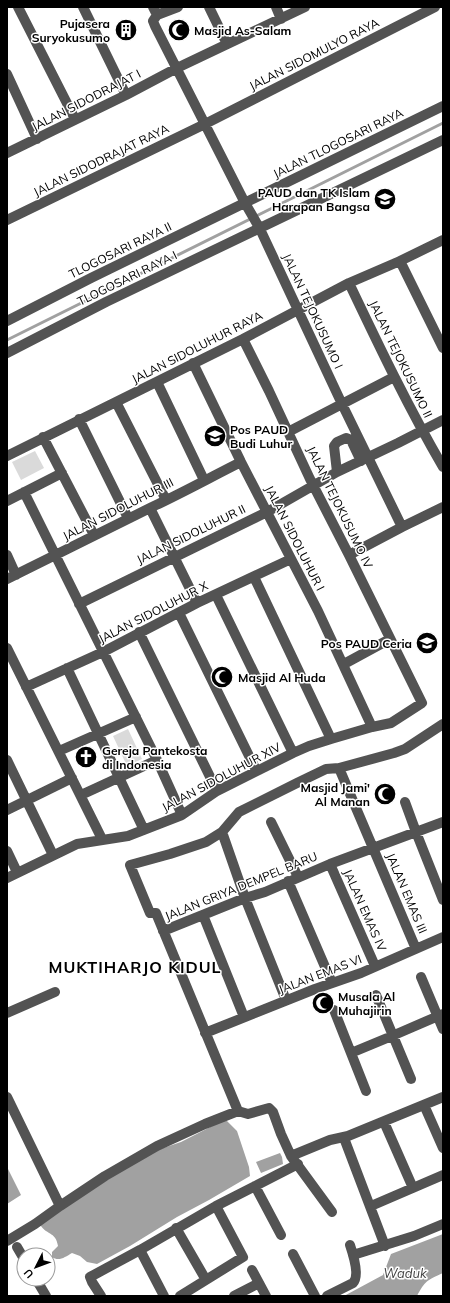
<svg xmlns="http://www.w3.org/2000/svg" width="450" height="1303" font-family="Mulish,sans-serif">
  <rect width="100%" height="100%" fill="#fff"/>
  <path fill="#dadada" d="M35 451 44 468 21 480 12 462Z
    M128 729 142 759 127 766 113 736Z"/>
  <path fill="#a1a1a1" d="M222 1121H227L237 1131 249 1167 250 1176 209 1200 177 1217 130 1246 97 1264 87 1262 80 1256 72 1253C65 1257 59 1262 52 1257V1252L58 1246C56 1231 45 1235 40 1224L148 1153 181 1142Z
    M280 1153 282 1157 283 1164 261 1173 256 1162Z
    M7 1167 21 1195 7 1204Z
    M443 1234V1273C427 1280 425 1281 417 1296H344L383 1275 391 1254Z"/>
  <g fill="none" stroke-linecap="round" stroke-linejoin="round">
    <path stroke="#a1a1a1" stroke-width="3" d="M7 340 443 123"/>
    <path stroke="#535353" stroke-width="10" d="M18 7 75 119
      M83 7 126 95
      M153 7 157 15 178 7
      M209 7 227 44
      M276 7 281 19
      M157 15 153 21 155 26 245 203 260 229 342 404 402 527
      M7 74 37 139
      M7 153 126 95 177 68 305 7
      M7 220 205 124 435 7
      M400 261 443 348
      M349 283C379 346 408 407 443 467
      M7 321 91 278 443 106
      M7 353 106 302 443 140
      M193 363 241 462 318 611 372 727
      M157 382 204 480
      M116 402 166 500
      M79 419 128 518
      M288 432 394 377
      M43 437 94 535
      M7 456 243 339 349 283 400 261 443 240
      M337 472 334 446 337 442 346 438 351 440 361 461
      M24 492 157 760 182 815
      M7 501 62 473
      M150 508 197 603
      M7 555 16 575
      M349 555 402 527 443 507
      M254 577 331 739
      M7 579C55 555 103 531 152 507 182 493 211 477 241 462
      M216 595 293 753
      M79 604 267 512 337 472 398 443 443 420
      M179 613 256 770
      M139 632 217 791
      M7 648 102 839
      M344 664 390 639
      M67 668 144 830
      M26 687 103 652 197 603 291 559
      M59 751 136 717
      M7 760 53 855
      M339 768 416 949
      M81 795 157 760
      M405 802 416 832 443 900
      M7 810 72 778
      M271 822 298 877
      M222 832 245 898 286 1000
      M7 851 17 872
      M330 864 375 966
      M7 878 77 844 128 836 182 815 217 791 293 753 309 746 331 739 372 727 391 723 422 703 349 555 310 479 269 391 243 339
      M288 881 332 983
      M203 915 244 1017
      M163 931 245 898 265 892 330 864 443 822
      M421 977 443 1029
      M376 995 411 1079
      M334 1010 366 1091
      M7 1013 55 992
      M205 1033 315 989 361 973 443 937
      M351 1053 392 1036 443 1014
      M7 1097 60 1206
      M424 1105 443 1148
      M238 1111 156 913H150L130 865 170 854 206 842 222 832 239 812 297 783 326 769 339 768 394 753 405 749 443 724
      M384 1122 413 1188
      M344 1138 385 1246
      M291 1156 330 1140 348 1136 443 1097
      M255 1186 281 1235
      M371 1206 443 1175
      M176 1228 206 1280
      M7 1241 35 1224 60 1206 105 1176 157 1146 205 1124 238 1111 248 1114 269 1108 273 1112 281 1134 291 1156 332 1212
      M17 1247 24 1259
      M140 1250 164 1296
      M293 1254 315 1296
      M353 1255 414 1236 443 1224
      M252 1270 266 1296
      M36 1279 46 1296
      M101 1296 92 1282 90 1277 140 1250 216 1206 298 1164
      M180 1296 243 1257 216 1206
      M234 1296 259 1283
      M327 1296 353 1283C360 1276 353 1254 350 1245"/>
  </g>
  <defs>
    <g id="building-disc" transform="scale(1.15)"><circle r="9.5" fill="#000" stroke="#fff"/><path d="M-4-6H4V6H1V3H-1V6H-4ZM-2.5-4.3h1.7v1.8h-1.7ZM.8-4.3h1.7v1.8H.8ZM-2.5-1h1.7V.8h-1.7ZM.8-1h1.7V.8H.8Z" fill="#fff"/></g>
    <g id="mosque-disc" transform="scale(1.15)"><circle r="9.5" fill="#000" stroke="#fff"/><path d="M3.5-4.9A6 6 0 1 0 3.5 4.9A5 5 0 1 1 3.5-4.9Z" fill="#fff"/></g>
    <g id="school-disc" transform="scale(1.15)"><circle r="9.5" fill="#000" stroke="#fff"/><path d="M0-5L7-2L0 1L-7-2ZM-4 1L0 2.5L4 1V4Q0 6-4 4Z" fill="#fff"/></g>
    <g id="church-disc" transform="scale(1.15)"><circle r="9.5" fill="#000" stroke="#fff"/><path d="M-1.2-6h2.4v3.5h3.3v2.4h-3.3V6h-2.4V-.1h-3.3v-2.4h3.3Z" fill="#fff"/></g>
  </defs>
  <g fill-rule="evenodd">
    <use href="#building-disc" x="126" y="30"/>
    <use href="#mosque-disc" x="179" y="30"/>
    <use href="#school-disc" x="385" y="199"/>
    <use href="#school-disc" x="215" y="436"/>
    <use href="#school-disc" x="427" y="643"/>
    <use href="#mosque-disc" x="222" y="677"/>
    <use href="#church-disc" x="86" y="757"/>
    <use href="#mosque-disc" x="385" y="794"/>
    <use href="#mosque-disc" x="323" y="1003"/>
  </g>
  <g text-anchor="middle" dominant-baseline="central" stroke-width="3" stroke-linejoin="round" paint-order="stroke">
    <g font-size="12" font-weight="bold" fill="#000" stroke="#fff" text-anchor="start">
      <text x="110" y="23" text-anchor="end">Pujasera<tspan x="110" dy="14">Suryokusumo</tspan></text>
      <text x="194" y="30">Masjid As-Salam</text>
      <text x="370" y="192" text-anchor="end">PAUD dan TK Islam<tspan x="370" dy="14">Harapan Bangsa</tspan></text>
      <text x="230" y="429">Pos PAUD<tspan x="230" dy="14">Budi Luhur</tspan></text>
      <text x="412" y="643" text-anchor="end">Pos PAUD Ceria</text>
      <text x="238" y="677">Masjid Al Huda</text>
      <text x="102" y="750">Gereja Pantekosta<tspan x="102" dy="14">di Indonesia</tspan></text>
      <text x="370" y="787" text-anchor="end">Masjid Jami'<tspan x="370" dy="14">Al Manan</tspan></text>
      <text x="338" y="996">Musala Al<tspan x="338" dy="14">Muhajirin</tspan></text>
    </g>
    <g font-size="12" fill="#000" stroke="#fff">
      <text transform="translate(314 54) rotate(-27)">JALAN SIDOMULYO RAYA</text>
      <text transform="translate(86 100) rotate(-27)">JALAN SIDODRAJAT I</text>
      <text transform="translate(338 143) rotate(-26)">JALAN TLOGOSARI RAYA</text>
      <text transform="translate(101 160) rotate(-26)">JALAN SIDODRAJAT RAYA</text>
      <text transform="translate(120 250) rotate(-26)">TLOGOSARI RAYA II</text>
      <text transform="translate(127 278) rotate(-26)">TLOGOSARI RAYA I</text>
      <text transform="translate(313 311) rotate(65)">JALAN TEJOKUSUMO I</text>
      <text transform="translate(197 347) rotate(-27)">JALAN SIDOLUHUR RAYA</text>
      <text transform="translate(401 359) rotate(64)">JALAN TEJOKUSUMO II</text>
      <text transform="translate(340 507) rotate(64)">JALAN TEJOKUSUMO IV</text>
      <text transform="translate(118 509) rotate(-27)">JALAN SIDOLUHUR III</text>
      <text transform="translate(191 534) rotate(-26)">JALAN SIDOLUHUR II</text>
      <text transform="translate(295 538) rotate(63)">JALAN SIDOLUHUR I</text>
      <text transform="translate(153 612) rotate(-27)">JALAN SIDOLUHUR X</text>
      <text transform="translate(221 777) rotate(-28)">JALAN SIDOLUHUR XIV</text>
      <text transform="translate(241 886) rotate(-22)">JALAN GRIYA DEMPEL BARU</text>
      <text transform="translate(407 893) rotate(67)">JALAN EMAS III</text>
      <text transform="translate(365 910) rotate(66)">JALAN EMAS IV</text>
      <text transform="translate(320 974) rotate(-21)">JALAN EMAS VI</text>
    </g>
    <g font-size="13" font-style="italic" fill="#424242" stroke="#fff">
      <text x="405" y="1273">Waduk</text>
    </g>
    <g font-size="16" font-weight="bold" letter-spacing="1" fill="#000" stroke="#fff">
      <text x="135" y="967">MUKTIHARJO KIDUL</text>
    </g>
  </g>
  <rect width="450" height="1303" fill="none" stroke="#000000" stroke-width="16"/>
  <g transform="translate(36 1267) rotate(228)"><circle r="19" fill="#ffffff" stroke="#999999"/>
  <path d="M0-3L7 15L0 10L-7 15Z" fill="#000000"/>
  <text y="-6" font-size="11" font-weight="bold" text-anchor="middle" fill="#000000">U</text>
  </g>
</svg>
